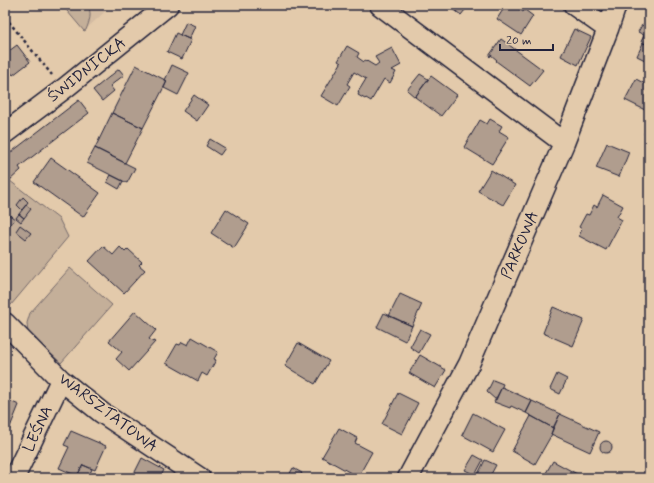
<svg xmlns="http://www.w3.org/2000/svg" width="654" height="483" font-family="Mynerve,sans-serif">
  <rect width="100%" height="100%" fill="#e3caab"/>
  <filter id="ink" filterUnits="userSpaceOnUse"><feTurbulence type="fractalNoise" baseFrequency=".025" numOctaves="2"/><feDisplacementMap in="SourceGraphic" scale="8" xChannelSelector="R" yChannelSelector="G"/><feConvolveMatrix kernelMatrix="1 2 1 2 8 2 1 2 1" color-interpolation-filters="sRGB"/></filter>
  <g filter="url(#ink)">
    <path fill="#d4bca2" d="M62 5H112L84 31Z"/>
    <path fill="#c4af99" stroke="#73686a" d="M62 5H87C93 13 89 22 86 30L84 31Z
      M5 177 59 219 68 237 11 305 5 306Z
      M70 268 112 305 61 363 28 333 27 323 30 313Z"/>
    <path fill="#b09d8e" stroke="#22223b" d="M448 5H469L461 15Z
      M506 5H514L523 12 525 10 533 16 521 35 497 19Z
      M186 22 195 26 189 39 180 35Z
      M642 25 648 28 646 31 649 32V45L641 42 644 35 638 32Z
      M574 29 591 37 578 65 561 56Z
      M176 33 191 40 182 59 167 52Z
      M501 39 543 70 530 86 496 61 497 60 491 55 490 57 489 56Z
      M643 43 649 45V62L637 56Z
      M17 45 30 62 13 75 5 65V54Z
      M347 46 359 53 357 57 364 62 365 60 375 66 379 63 375 57 392 48 401 65 392 70 396 72 390 83 384 79 371 101 366 98 365 99 358 95 359 93 358 92 366 79 354 72 347 84 350 86 338 106 321 96 341 63 338 61Z
      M136 65 167 81 143 128 112 113Z
      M172 65 189 73 178 95 164 88 167 81 165 80Z
      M119 69 124 75 110 86 114 91 102 101 93 90Z
      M420 74 428 79 415 97 407 90Z
      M431 76 457 95 441 116 415 97Z
      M636 79 649 86V112L625 100Z
      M194 95 208 105 197 121 183 111Z
      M79 100 89 113 19 167 21 170 9 181 5 177V157Z
      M112 113 143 128 125 163 95 148Z
      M490 119 502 126 499 131 509 137 492 164 464 147 480 120 487 124Z
      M649 123V136L644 134Z
      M210 139 225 148 220 155 206 146Z
      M607 143 629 152 619 177 596 168Z
      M95 148 135 168 127 183 87 163Z
      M51 158 100 193 83 217 34 182Z
      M491 170 515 185 503 205 478 191Z
      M111 175 123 181 119 189 107 182Z
      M603 195 623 206 617 217 622 220 606 250 579 236 582 229 579 227 586 214 589 215 594 205 597 207Z
      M23 197 28 202 22 210 17 205Z
      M26 205 31 209 24 218 19 214Z
      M226 209 249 224 234 248 211 233Z
      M5 212 15 219 9 226 5 222Z
      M19 214 24 218 21 222 16 218Z
      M20 225 31 233 26 239 16 231Z
      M103 246 113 255 120 247 125 252 128 249 142 262 139 265 145 270 124 293 89 261Z
      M400 294 422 304 412 326 389 316Z
      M553 307 584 320 573 346 543 333Z
      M135 311 156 330 149 339 153 342V341L155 342 129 371 116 359 122 352 109 341Z
      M384 313 412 326 405 341 377 327Z
      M420 329 430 334 419 353 410 347Z
      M192 337 218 352 214 359 216 360 207 376 202 373 198 381 166 363 177 344 180 345 182 342 188 345Z
      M298 343 329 361 315 384 285 366Z
      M420 355 446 370 435 388 409 373Z
      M557 374 567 379 560 394 550 389Z
      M493 380 503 384 496 400 487 392Z
      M502 387 532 401 526 413 511 406 510 408 494 402Z
      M398 393 418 403 402 434 382 424Z
      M5 399 19 405 6 437H5Z
      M532 401 560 414 553 428 526 413Z
      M473 413 505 430 493 452 462 435Z
      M560 414 599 432 590 452 551 434Z
      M531 416 553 428 551 434H552L535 464 512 451Z
      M339 428 357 438 355 443 372 452 358 477 322 457Z
      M71 431 106 446 95 470 83 465 77 476 59 468 69 447 64 445Z
      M600 447a6 6 0 1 1 12 0a6 6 0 1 1-12 0Z
      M474 455 483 460 475 475 465 470Z
      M142 458 164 470 160 478H132Z
      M485 460 496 465 489 478H476Z
      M553 461 577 474 575 478H543Z
      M83 465 92 469 88 478H81L77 476Z
      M293 468 302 473 299 478 288 477Z"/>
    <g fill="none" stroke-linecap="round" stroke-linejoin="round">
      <g stroke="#22223b" stroke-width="23">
        <path id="minor" d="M380 5 564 143
          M574 5 608 29
          M5 133 65 88 168 5
          M5 323 61 380 102 413 200 478
          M14 478 61 380
          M408 478 469 364 564 143 608 29 616 5"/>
      </g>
      <path stroke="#22223b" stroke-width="2.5" stroke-dasharray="3 3" stroke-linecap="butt" d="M5 17 52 75"/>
      <use href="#minor" stroke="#e3caab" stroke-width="20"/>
    </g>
  </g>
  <g text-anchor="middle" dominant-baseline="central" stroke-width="3" stroke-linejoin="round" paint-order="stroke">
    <g font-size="16" fill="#22223b" stroke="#e3caab">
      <text transform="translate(87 70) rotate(-38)">ŚWIDNICKA</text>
      <text transform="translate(520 245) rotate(-67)">PARKOWA</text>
      <text transform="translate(108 413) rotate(37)">WARSZTATOWA</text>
      <text transform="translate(38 429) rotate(-65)">LEŚNA</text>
    </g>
  </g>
  <rect width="654" height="483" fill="none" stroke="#e3caab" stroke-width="20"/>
  <rect x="10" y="10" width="634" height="463" fill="none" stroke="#22223b" stroke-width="1.5" filter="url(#ink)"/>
  <path d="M500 44v6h53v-6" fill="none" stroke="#22223b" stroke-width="2"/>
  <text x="506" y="44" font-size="12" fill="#22223b" stroke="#e3caab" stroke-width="3" paint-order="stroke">20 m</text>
</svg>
